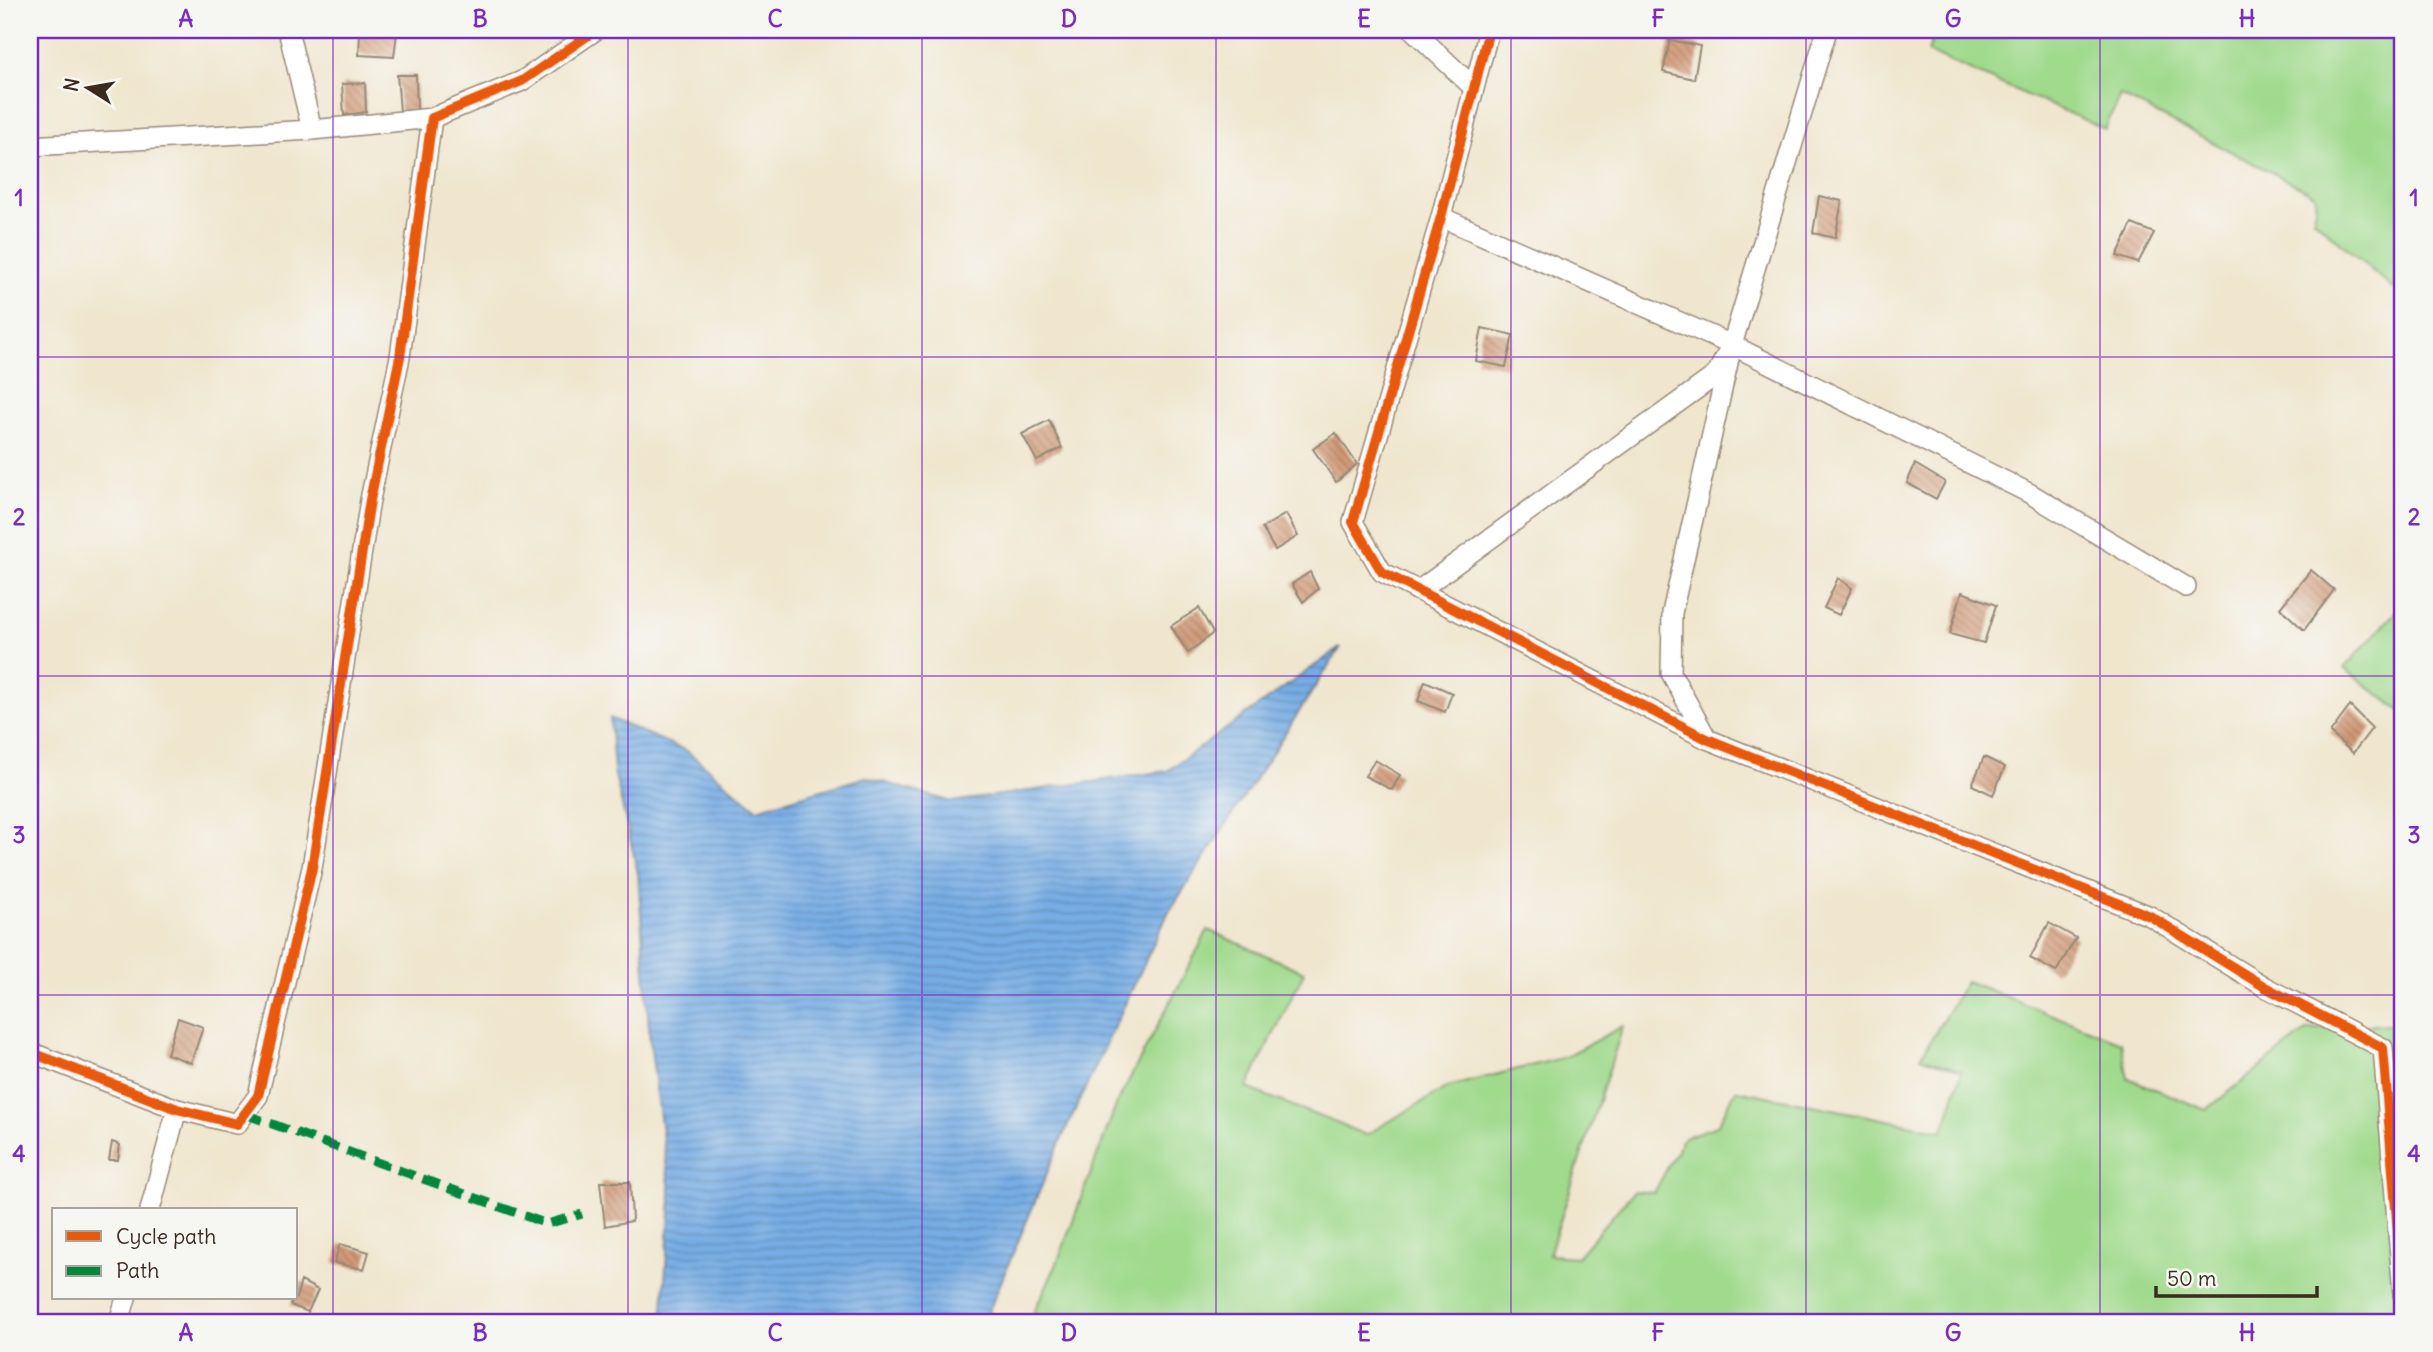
<svg xmlns="http://www.w3.org/2000/svg" width="2433" height="1352" font-family="Delius,sans-serif">
  <defs>
    <pattern id="water-rules" width="6" height="5" patternUnits="userSpaceOnUse" patternTransform="scale(1.75)"><rect width="6" height="5" fill="#77ade5"/><path d="M0 2.5h6" fill="none" stroke="#638db9"/></pattern>
    <pattern id="building-back-hatch" width="6" height="6" patternUnits="userSpaceOnUse" patternTransform="scale(1.75)"><rect width="6" height="6" fill="#d19977"/><path d="M-1 5l2 2M0 0l6 6M5-1l2 2" fill="none" stroke="#ab7d61"/></pattern>
  </defs>
  <rect width="100%" height="100%" fill="#f6f6f2"/>
  <filter id="ink" filterUnits="userSpaceOnUse"><feTurbulence type="fractalNoise" baseFrequency=".0143" numOctaves="2"/><feDisplacementMap in="SourceGraphic" scale="14" xChannelSelector="R" yChannelSelector="G"/><feConvolveMatrix kernelMatrix="1 2 1 2 8 2 1 2 1" color-interpolation-filters="sRGB"/></filter>
  <filter id="wash" filterUnits="userSpaceOnUse"><feTurbulence type="fractalNoise" baseFrequency=".00686" numOctaves="4" result="noise"/><feDisplacementMap in="SourceGraphic" scale="28" xChannelSelector="R" yChannelSelector="G"/><feGaussianBlur stdDeviation="1.57" result="paint"/><feColorMatrix in="noise" values="0 0 0 0 0 0 0 0 0 0 0 0 0 0 0 0 0 1.4 0 .05"/><feComposite in="paint" operator="in"/></filter>
  <g filter="url(#wash)">
    <rect width="100%" height="100%" fill="#f0e6ce"/>
    <path fill="#a0da8d" stroke="#6e8256" stroke-width="2" d="M1935 30H2403V262L2393 289 2314 219 2316 195 2120 95 2105 129 1928 52Z
      M2403 604V713L2344 668Z
      M1208 930 1304 972 1247 1088 1366 1135 1448 1087 1565 1057 1623 1026 1549 1255 1577 1257 1634 1191 1654 1193 1684 1137 1717 1126 1736 1090 1943 1131 1962 1071 1921 1057 1966 981 2121 1042 2128 1078 2206 1110 2308 1030 2403 1023V1322H1029L1056 1266 1117 1103Z"/>
    <path fill="url(#water-rules)" stroke="#596c82" stroke-width="2" d="M1341 647 1167 915 1061 1140 984 1322H662L671 1199 650 1042 638 873 614 771 610 718 687 751 757 809 866 777 952 802 1167 771Z"/>
    <g id="blocks">
      <path fill="url(#building-back-hatch)" d="M360 30 397 33 394 57 359 55Z
        M1670 40 1700 46 1694 79 1663 72Z
        M397 75H416L417 110 400 111Z
        M365 83 366 112 344 115 342 84Z
        M1819 196 1842 201 1835 238 1813 233Z
        M2132 224 2154 233 2138 263 2117 256Z
        M1482 328 1513 335 1506 367 1476 361Z
        M1049 420 1062 448 1037 461 1022 434Z
        M1336 433 1357 464 1336 482 1313 449Z
        M1915 464 1945 482 1936 499 1907 483Z
        M1286 514 1298 536 1275 550 1262 528Z
        M2311 570 2334 590 2304 630 2280 608Z
        M1310 572 1318 589 1303 602 1292 584Z
        M1838 578 1852 588 1839 615 1824 608Z
        M1962 592 1996 605 1984 643 1950 634Z
        M1199 608 1213 633 1188 653 1171 626Z
        M1425 681 1452 693 1445 712 1418 701Z
        M2350 706 2372 728 2353 753 2330 733Z
        M1984 757 2005 767 1993 795 1972 785Z
        M1375 760 1400 775 1392 790 1365 776Z
        M2049 923 2076 938 2056 972 2030 958Z
        M178 1018 203 1027 191 1063 167 1054Z
        M112 1142 120 1145 118 1160H109Z
        M600 1182H630L632 1221 605 1226Z
        M340 1244 369 1252 364 1269 334 1263Z
        M301 1281 318 1290 308 1312 290 1305 293 1298H296Z"/>
    </g>
  </g>
  <g filter="url(#ink)">
    <use href="#blocks" fill-opacity="0" stroke="#968876" stroke-width="2"/>
    <g fill="none" stroke-linecap="round" stroke-linejoin="round">
      <g stroke="#968876" stroke-width="22">
        <path id="street" d="M288 30 312 130 432 118
          M1413 30 1474 88
          M1489 30 1441 217 1353 522 1382 572 1707 739 2150 916 2265 987 2383 1048 2403 1294
          M30 146 312 130
          M1441 217 1732 345 1672 613 1671 673 1707 739
          M1732 345 2029 493 2186 587
          M1418 591 1716 375 1732 345 1827 30
          M30 1052 177 1109 237 1124 258 1096 312 868 370 500 400 357 432 118 522 81 596 30
          M150 1210 177 1109
          M119 1322 126 1298"/>
      </g>
      <use href="#street" stroke="#fff" stroke-width="19"/>
      <path stroke="#00873e" stroke-width="9" stroke-dasharray="18 9" stroke-linecap="butt" d="M245 1114 547 1224 582 1214"/>
      <g stroke="#f6f6f2" stroke-width="15">
        <path id="cycleway" d="M1489 30 1441 217 1353 522 1382 572 1707 739 2150 916 2265 987 2383 1048 2403 1294
          M30 1052 177 1109 237 1124 258 1096 312 868 370 500 400 357 432 118 522 81 596 30"/>
      </g>
      <use href="#cycleway" stroke="#e8590c" stroke-width="10"/>
    </g>
  </g>
  <path fill="none" stroke="#7b2cbf" stroke-width="2" stroke-opacity="0.55" d="M333 30V1322M628 30V1322M922 30V1322M1216 30V1322M1511 30V1322M1806 30V1322M2100 30V1322M30 357H2403M30 676H2403M30 995H2403"/>
  <rect width="2433" height="1352" fill="none" stroke="#f6f6f2" stroke-width="77"/>
  <rect x="52" y="1208" width="245" height="91" fill="#f6f6f2" stroke="#aba49d" stroke-width="2"/>
  <rect x="66" y="1231" width="35" height="10" fill="#e8590c" stroke="#aba49d" stroke-width="2"/>
  <text x="116" y="1244" font-size="21" fill="#3b2a1e">Cycle path</text>
  <rect x="66" y="1266" width="35" height="10" fill="#00873e" stroke="#aba49d" stroke-width="2"/>
  <text x="116" y="1278" font-size="21" fill="#3b2a1e">Path</text>
  <g transform="translate(88 88) rotate(281)" stroke="#f6f6f2" stroke-width="5" paint-order="stroke">
  <path d="M0-5L12 26L0 18L-12 26Z" fill="#3b2a1e"/>
  <text y="-10" font-size="19" font-weight="bold" text-anchor="middle" fill="#3b2a1e">N</text>
  </g>
  <path d="M2156 1286v10h161v-10" fill="none" stroke="#3b2a1e" stroke-width="3.5"/>
  <text x="2167" y="1286" font-size="21" fill="#3b2a1e" stroke="#f6f6f2" stroke-width="5" paint-order="stroke">50 m</text>
  <rect x="38" y="38" width="2356" height="1276" fill="none" stroke="#7b2cbf" stroke-width="2.5"/>
  <g font-size="23" text-anchor="middle" font-weight="bold" fill="#7b2cbf">
    <text x="186" y="27">A</text>
    <text x="480" y="27">B</text>
    <text x="775" y="27">C</text>
    <text x="1069" y="27">D</text>
    <text x="1364" y="27">E</text>
    <text x="1658" y="27">F</text>
    <text x="1953" y="27">G</text>
    <text x="2247" y="27">H</text>
    <text x="19" y="206">1</text>
    <text x="2414" y="206">1</text>
    <text x="19" y="525">2</text>
    <text x="2414" y="525">2</text>
    <text x="19" y="843">3</text>
    <text x="2414" y="843">3</text>
    <text x="19" y="1162">4</text>
    <text x="2414" y="1162">4</text>
    <text x="186" y="1341">A</text>
    <text x="480" y="1341">B</text>
    <text x="775" y="1341">C</text>
    <text x="1069" y="1341">D</text>
    <text x="1364" y="1341">E</text>
    <text x="1658" y="1341">F</text>
    <text x="1953" y="1341">G</text>
    <text x="2247" y="1341">H</text>
  </g>
</svg>
